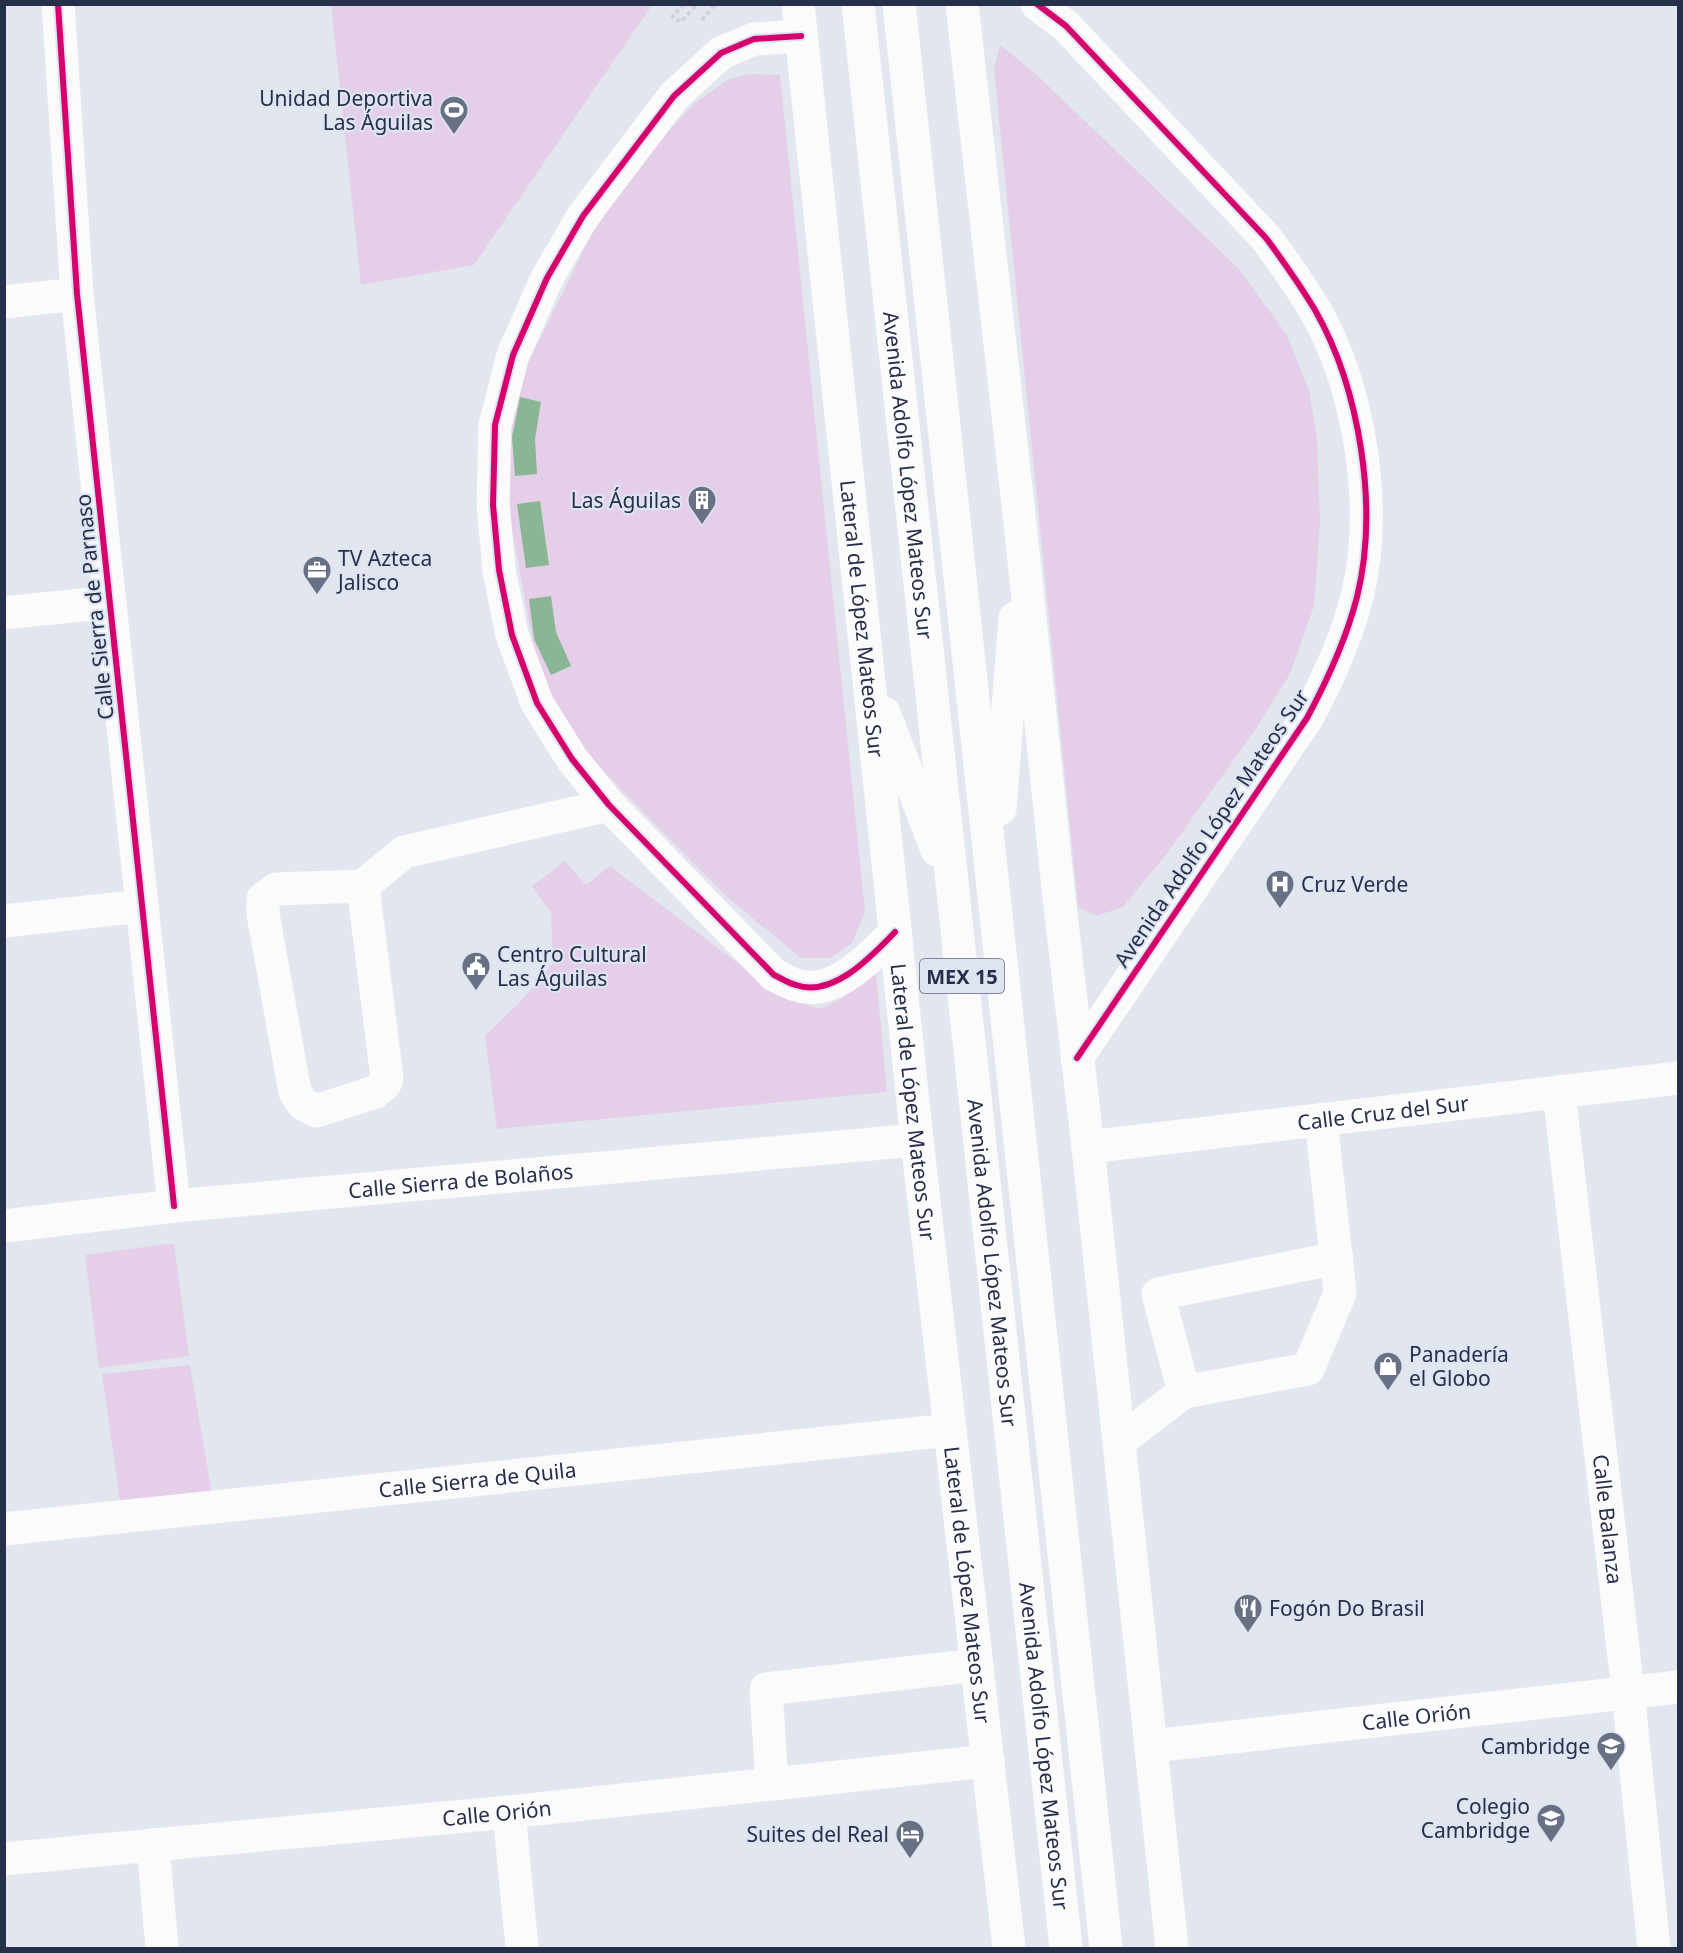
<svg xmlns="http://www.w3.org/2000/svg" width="1683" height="1953" font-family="'Noto Sans',sans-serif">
  <rect width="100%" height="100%" fill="#e2e6ee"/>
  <path fill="#e5cfe8" d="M331 5V4L652 5 474 265 361 285Z
    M1000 45 1036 74 1238 268 1287 335 1309 390 1317 438 1320 523 1314 606 1290 674 1255 730 1168 852 1123 907 1096 916 1078 907 994 69Z
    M749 74 780 75 865 912 852 943 831 958H801L727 897 605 773 565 726 537 666 512 529 506 457 517 385 590 237 631 177 666 133 695 103 727 80Z
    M565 861 586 885 610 866 782 997 820 1009 843 998 875 964 887 1092 497 1129 485 1036 522 1000 553 963 551 913 532 886Z
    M174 1243 189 1356 99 1368 85 1255Z
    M190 1365 213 1500 121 1509 102 1374Z"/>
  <path fill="#89b695" d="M520 397 541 402 535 439 537 474 515 476 512 437Z
    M540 501 549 565 526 568 517 504Z
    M551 596 556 632 571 666 551 675 534 639 529 599Z"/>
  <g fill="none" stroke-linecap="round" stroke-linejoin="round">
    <path stroke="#d1d2d5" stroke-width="4" stroke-dasharray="4.5 3" stroke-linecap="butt" d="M684 4 672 17 681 22 697 4
      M702 20 715 4"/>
    <g stroke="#fbfbfc" stroke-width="33">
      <path d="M58 4 77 294 174 1206"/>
      <path d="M1037 4 1066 26 1266 238C1283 261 1300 285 1315 310 1360 389 1379 508 1357 597 1346 640 1328 679 1307 718L1077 1058"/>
      <path d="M801 36 754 39 721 53 674 96 583 216 547 278 513 355 495 425 493 505 499 570 512 635 537 703 572 759 609 805 774 975C781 978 788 983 796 985 833 998 872 956 895 932"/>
      <path d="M4 302 77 294"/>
      <path d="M4 613 110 602"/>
      <path d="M363 886 387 1078 385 1084 375 1092 316 1111 303 1104 295 1092 263 914V899L276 889Z"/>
      <path d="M363 886 404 852 609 805"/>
      <path d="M4 921 142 906"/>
      <path id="s1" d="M1559 1092 1628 1692 1654 1948"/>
      <path d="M1321 1120 1340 1293 1308 1369 1184 1392 1158 1294 1337 1258"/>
      <path id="s2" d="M1088 1147 1678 1078"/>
      <path id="s3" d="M4 1226 174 1206 917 1140"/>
      <path d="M1120 1441 1184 1392"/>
      <path id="s4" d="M4 1529 950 1430"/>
      <path id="s5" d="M1152 1746 1678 1687"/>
      <path d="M772 1784 766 1689 977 1665"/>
      <path d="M509 1812 522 1948"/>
      <path d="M153 1845 162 1948"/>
      <path id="s6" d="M4 1859 509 1812 988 1761"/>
    </g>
    <g stroke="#fbfbfc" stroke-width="33">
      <path id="s7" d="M798 4 917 1140 1009 1948"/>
      <path id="s8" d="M858 4 1066 1948"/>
      <path d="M899 4 1106 1948"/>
      <path d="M962 4 1021 532 1059 897 1088 1147 1172 1948"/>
      <path d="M884 713 937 850"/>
      <path d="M1000 809 1015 618"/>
    </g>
    <g stroke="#dee4f2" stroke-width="10">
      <path id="cycleway" d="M58 4 77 294 174 1206
        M1037 4 1066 26 1266 238C1283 261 1300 285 1315 310 1360 389 1379 508 1357 597 1346 640 1328 679 1307 718L1077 1058
        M801 36 754 39 721 53 674 96 583 216 547 278 513 355 495 425 493 505 499 570 512 635 537 703 572 759 609 805 774 975C781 978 788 983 796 985 833 998 872 956 895 932"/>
    </g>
    <use href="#cycleway" stroke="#d6006c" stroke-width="6"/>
  </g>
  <defs>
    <g id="stadium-pin" transform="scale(1.5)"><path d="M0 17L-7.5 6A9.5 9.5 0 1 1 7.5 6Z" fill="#687084" stroke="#dee4f2"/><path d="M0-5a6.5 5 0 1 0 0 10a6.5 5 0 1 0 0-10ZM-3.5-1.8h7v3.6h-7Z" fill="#fff"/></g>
    <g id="building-pin" transform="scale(1.5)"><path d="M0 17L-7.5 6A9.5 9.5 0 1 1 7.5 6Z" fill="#687084" stroke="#dee4f2"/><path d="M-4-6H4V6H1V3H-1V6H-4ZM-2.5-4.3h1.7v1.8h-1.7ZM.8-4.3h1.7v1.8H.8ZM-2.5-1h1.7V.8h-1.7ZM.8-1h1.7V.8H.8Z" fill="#fff"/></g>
    <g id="office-pin" transform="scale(1.5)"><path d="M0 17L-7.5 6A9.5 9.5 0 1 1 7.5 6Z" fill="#687084" stroke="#dee4f2"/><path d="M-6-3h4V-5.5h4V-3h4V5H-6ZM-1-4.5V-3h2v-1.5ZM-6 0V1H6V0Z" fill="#fff"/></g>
    <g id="hospital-pin" transform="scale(1.5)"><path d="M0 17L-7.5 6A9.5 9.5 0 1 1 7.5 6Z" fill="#687084" stroke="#dee4f2"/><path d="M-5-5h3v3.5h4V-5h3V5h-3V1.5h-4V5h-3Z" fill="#fff"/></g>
    <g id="civic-pin" transform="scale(1.5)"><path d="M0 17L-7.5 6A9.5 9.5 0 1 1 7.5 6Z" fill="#687084" stroke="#dee4f2"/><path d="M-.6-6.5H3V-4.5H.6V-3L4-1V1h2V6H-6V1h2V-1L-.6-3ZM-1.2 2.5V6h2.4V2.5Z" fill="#fff"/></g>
    <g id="shop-pin" transform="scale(1.5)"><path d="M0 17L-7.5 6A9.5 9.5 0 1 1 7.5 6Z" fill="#687084" stroke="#dee4f2"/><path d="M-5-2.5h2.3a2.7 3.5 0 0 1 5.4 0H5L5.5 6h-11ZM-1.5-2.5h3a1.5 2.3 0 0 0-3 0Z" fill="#fff"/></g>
    <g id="restaurant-pin" transform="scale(1.5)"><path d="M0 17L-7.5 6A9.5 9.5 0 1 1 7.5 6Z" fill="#687084" stroke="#dee4f2"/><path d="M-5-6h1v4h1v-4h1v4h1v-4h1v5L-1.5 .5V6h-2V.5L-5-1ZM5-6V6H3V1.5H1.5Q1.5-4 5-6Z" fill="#fff"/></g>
    <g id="school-pin" transform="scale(1.5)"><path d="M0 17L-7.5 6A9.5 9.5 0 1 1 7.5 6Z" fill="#687084" stroke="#dee4f2"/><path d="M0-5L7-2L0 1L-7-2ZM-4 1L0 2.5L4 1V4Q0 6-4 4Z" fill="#fff"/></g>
    <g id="hotel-pin" transform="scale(1.5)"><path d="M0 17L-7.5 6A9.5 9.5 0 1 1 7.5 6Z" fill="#687084" stroke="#dee4f2"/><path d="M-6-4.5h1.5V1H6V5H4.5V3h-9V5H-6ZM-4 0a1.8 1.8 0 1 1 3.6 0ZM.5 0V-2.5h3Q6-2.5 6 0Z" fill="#fff"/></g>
  </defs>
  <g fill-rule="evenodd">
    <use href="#stadium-pin" x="454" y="110"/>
    <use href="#building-pin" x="702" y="500"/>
    <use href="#office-pin" x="317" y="570"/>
    <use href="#hospital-pin" x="1280" y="884"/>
    <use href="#civic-pin" x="476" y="966"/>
    <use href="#shop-pin" x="1388" y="1366"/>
    <use href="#restaurant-pin" x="1248" y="1608"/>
    <use href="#school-pin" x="1611" y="1746"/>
    <use href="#school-pin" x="1551" y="1818"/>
    <use href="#hotel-pin" x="910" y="1834"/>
  </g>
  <g text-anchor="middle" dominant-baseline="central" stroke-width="4.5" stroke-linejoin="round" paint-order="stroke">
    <rect fill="#dee4f2" stroke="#5e667d" stroke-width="1.5" x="920" y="959" width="84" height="34" rx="4.5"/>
    <g font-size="20" font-weight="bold" fill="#27304b">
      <text x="962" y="976">MEX 15</text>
    </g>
    <g font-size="21" fill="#27304b" stroke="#dee4f2" text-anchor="end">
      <text x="433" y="98">Unidad Deportiva<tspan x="433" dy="24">Las Águilas</tspan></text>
      <text x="681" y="500">Las Águilas</text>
      <text x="338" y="558" text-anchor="start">TV Azteca<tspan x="338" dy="24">Jalisco</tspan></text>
      <text x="1301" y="884" text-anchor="start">Cruz Verde</text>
      <text x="497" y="954" text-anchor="start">Centro Cultural<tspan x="497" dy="24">Las Águilas</tspan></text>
      <text x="1409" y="1354" text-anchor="start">Panadería<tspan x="1409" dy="24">el Globo</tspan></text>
      <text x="1269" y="1608" text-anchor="start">Fogón Do Brasil</text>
      <text x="1590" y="1746">Cambridge</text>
      <text x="1530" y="1806">Colegio<tspan x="1530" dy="24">Cambridge</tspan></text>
      <text x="889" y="1834">Suites del Real</text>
    </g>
    <g font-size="21" fill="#27304b" stroke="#dee4f2">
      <text stroke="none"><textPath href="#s8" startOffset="474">Avenida Adolfo López Mateos Sur</textPath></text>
      <text transform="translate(94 607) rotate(-96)">Calle Sierra de Parnaso</text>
      <text stroke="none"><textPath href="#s7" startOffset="618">Lateral de López Mateos Sur</textPath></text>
      <text transform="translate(1211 828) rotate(-56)">Avenida Adolfo López Mateos Sur</text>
      <text stroke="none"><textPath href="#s7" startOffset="1104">Lateral de López Mateos Sur</textPath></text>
      <text stroke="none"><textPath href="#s2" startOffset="297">Calle Cruz del Sur</textPath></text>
      <text stroke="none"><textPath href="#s3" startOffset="459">Calle Sierra de Bolaños</textPath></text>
      <text stroke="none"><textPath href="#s8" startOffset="1266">Avenida Adolfo López Mateos Sur</textPath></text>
      <text stroke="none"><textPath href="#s4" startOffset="476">Calle Sierra de Quila</textPath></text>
      <text stroke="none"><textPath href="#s1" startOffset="430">Calle Balanza</textPath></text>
      <text stroke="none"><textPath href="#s7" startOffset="1590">Lateral de López Mateos Sur</textPath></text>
      <text stroke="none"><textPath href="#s5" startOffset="266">Calle Orión</textPath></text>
      <text stroke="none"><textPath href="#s8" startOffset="1752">Avenida Adolfo López Mateos Sur</textPath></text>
      <text stroke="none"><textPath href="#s6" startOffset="495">Calle Orión</textPath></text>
    </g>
  </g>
  <rect width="1683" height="1953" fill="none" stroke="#27304b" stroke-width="12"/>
</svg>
